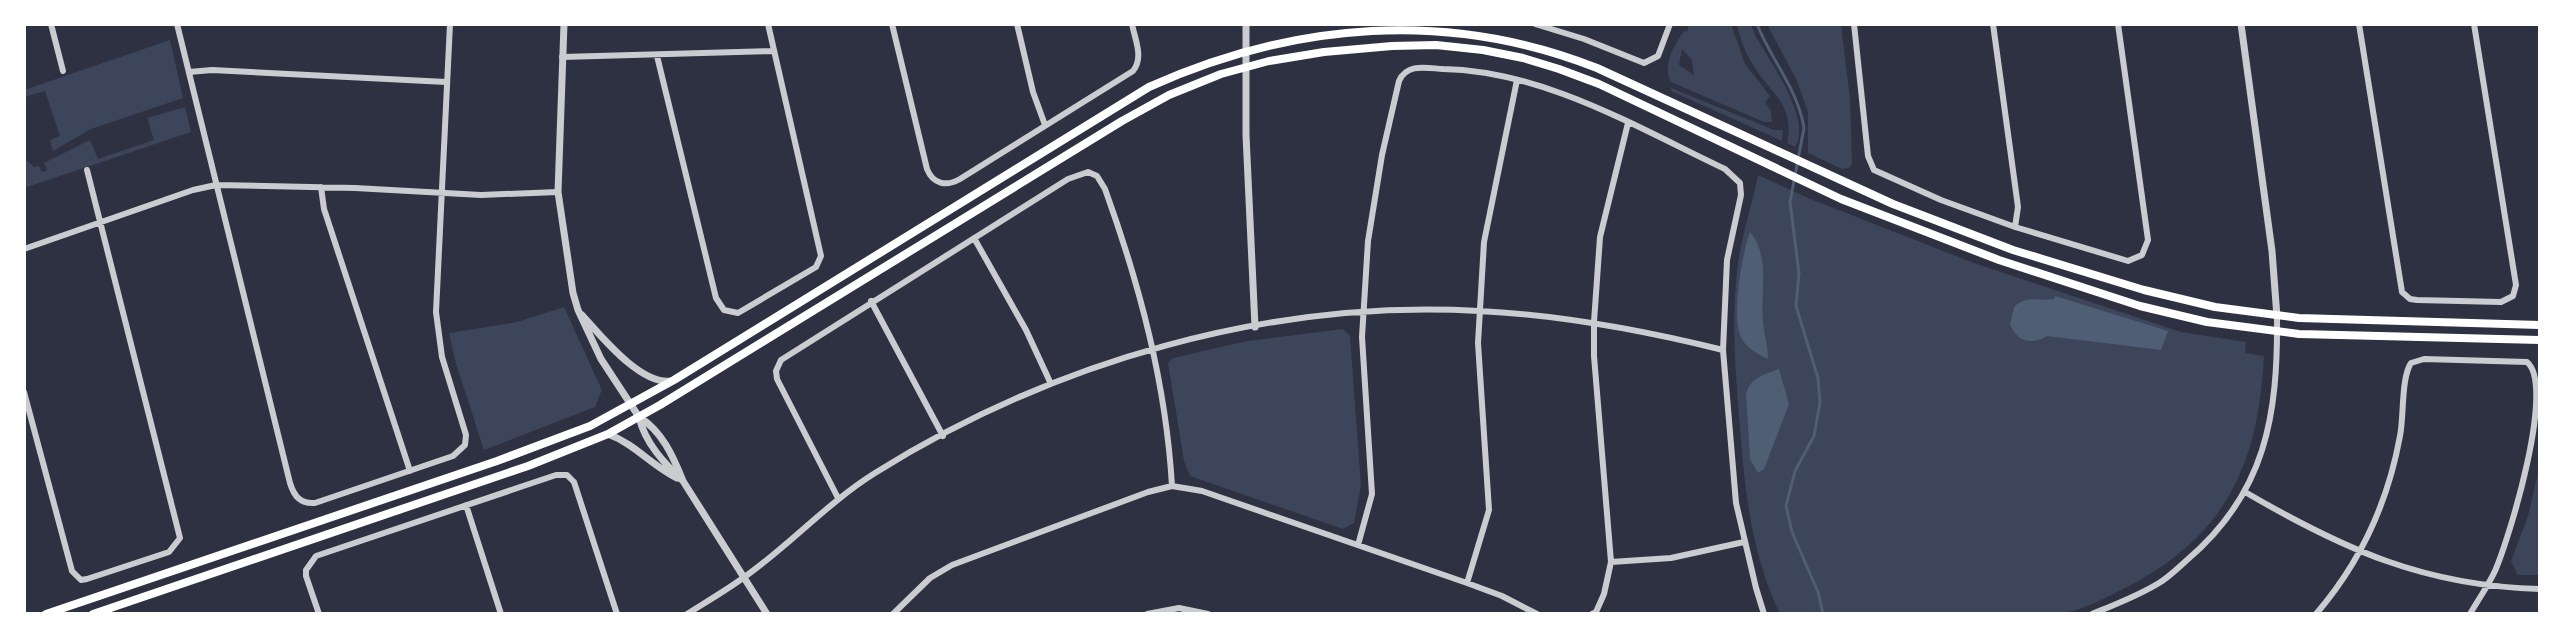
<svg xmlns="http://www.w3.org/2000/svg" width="2564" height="638" font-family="'Nunito Sans',sans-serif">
  <rect width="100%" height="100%" fill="#2d3142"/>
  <path fill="#3c4559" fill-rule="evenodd" d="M1689 24H1731L1745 64 1770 96 1765 102 1771 111 1772 122H1764L1671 82C1662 65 1674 45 1684 31L1687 32ZM1682 49 1692 60 1694 75 1679 65Z
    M1737 24H1751L1755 35C1769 60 1813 120 1795 147L1787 143C1795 104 1771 94 1753 65 1745 53 1740 38 1737 24Z
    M1767 24H1841L1850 99 1852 164 1849 168 1842 169 1808 153V112L1797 81Z
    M170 40 183 98 91 129 53 151 50 140 60 136 45 91 24 97V90Z
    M1671 88 1774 130H1783L1782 141 1671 91Z
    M185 107 191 132 24 188V158L34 167 39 166 42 172 47 170 44 163 90 140 98 159 154 140 147 118Z
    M1758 175 1808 198 1974 263 2181 332 2246 342 2245 353 2264 356C2258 462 2229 532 2131 585 2109 596 2082 611 2058 614 2030 618 2000 614 1972 614 1907 614 1842 614 1778 614L1779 612C1750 550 1744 484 1739 416 1735 366 1731 315 1738 264 1742 234 1752 205 1758 175Z
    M564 307 602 390 595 407 484 450 456 364 449 333 517 322Z
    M1343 329 1350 336 1361 486 1354 523 1343 529 1190 476 1184 461 1168 363 1173 358 1247 341Z
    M2540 464V575H2518L2511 561 2528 516Z"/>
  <path fill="#4f5d75" d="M1750 232C1771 257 1760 292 1763 321 1764 334 1768 346 1768 359 1757 354 1744 347 1740 335 1732 312 1742 253 1750 232Z
    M2055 296 2168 331 2161 350 2047 336C2031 346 2016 341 2010 324L2014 307C2028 294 2039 302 2054 299Z
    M1779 369 1789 404 1764 469 1758 473 1750 459 1746 394C1750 377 1764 375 1779 369Z"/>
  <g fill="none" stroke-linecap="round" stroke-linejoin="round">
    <path stroke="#4f5d75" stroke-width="3" d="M1757 24C1771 60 1798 89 1804 128L1790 202 1799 273 1796 306 1818 378 1820 403 1814 436 1795 471 1786 506 1792 532 1818 592 1823 614"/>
    <path stroke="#caccd0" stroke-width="6" d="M51 24 63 71
      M177 24 290 483C294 496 300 504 315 503L453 456 465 445 466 435 442 357 436 312 450 24
      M892 24 927 169C933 184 946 187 960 179L1133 71C1144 57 1135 40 1132 24
      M1017 24 1033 92 1045 125
      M1535 24 1584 39 1644 63 1658 56 1670 24
      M1854 24 1868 156 1874 170 1941 200 2015 227 2128 261 2142 255 2148 240 2118 24
      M1993 24 2018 207 2015 227
      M2359 24 2402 292 2410 299 2417 300 2501 302 2513 296 2516 285 2474 24
      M657 56 716 298 724 310 738 313 816 267 821 256 768 24
      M562 57 774 51
      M189 72 212 70 446 82
      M321 187 324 209 410 471
      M974 238 1026 330 1051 384
      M24 249 193 190 216 185 355 188 481 195 558 192
      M871 301 943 436
      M24 392 72 571 81 580 87 579 169 552 180 538 87 170
      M2245 492C2343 549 2424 586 2540 589
      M838 498 777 379 776 371 781 360 1068 179 1088 172 1097 176 1105 189C1140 286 1166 384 1172 486
      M466 505 501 614
      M1358 545 1372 494 1362 337 1368 241 1382 155 1399 81C1407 63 1426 68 1443 69 1544 71 1636 127 1725 169L1740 183 1741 195 1727 260 1723 350 1736 503 1756 588 1764 614
      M1611 562 1671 558 1744 542
      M1467 583 1489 510 1478 343 1484 242 1517 80
      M319 614 306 576V570L316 556 556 475H567L574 482 617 614
      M687 614C706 602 725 591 743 578 789 546 827 503 875 473 1052 362 1269 299 1479 311 1562 315 1642 330 1723 350
      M893 614 930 578 952 565 1148 492 1172 486 1202 491 1467 583 1502 596 1537 614
      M1147 614 1179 608 1208 614
      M1592 614 1596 612 1604 594 1611 562 1594 356V322L1600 237 1628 123
      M2092 614C2114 605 2138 596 2159 583 2169 577 2178 568 2187 560 2266 493 2278 415 2277 317
      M2316 614C2360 563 2388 502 2400 436 2404 417 2401 378 2411 363L2424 359 2527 362C2556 386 2509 539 2495 571 2488 586 2478 600 2470 614"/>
    <path stroke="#caccd0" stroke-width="7" d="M564 24 558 192 573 293 578 310 601 359 639 417C645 443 664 463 683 481
      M1246 24V135L1255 327
      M2241 24 2272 251 2277 317
      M582 315C601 336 641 386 672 381
      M639 417C662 431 673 456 683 481L767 614
      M608 434C635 444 652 466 677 478"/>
    <path stroke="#fff" stroke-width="8" d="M46 614 497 461 590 426 674 380 1149 87C1294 22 1448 9 1597 68L1893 204 2013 250 2144 290 2215 307 2299 318 2540 325
      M93 614 528 466 608 434 660 405 1122 121 1169 95 1221 74 1269 61 1324 52 1392 46 1436 45 1483 50 1523 58 1559 69 1599 84 1841 199 1999 260 2140 306 2207 322 2299 334 2540 340"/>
  </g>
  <rect width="2564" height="638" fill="none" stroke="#ffffff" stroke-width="52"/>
</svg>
